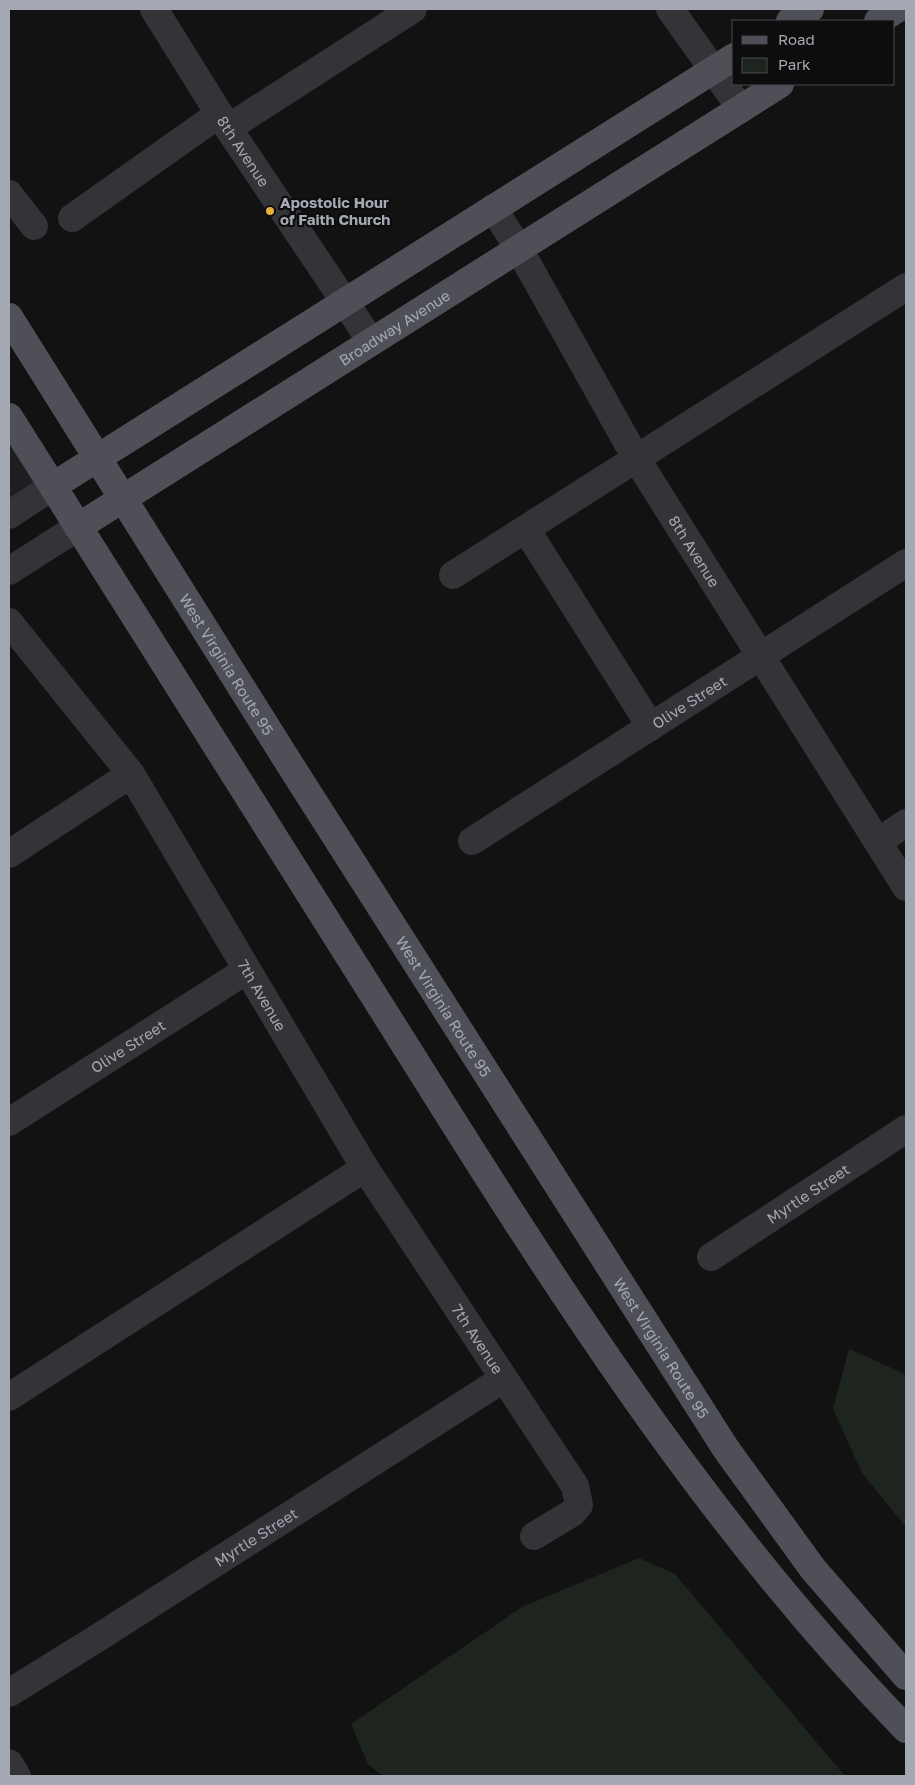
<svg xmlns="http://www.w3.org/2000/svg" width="915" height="1785" font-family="'Golos Text',sans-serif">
  <rect width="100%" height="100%" fill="#121213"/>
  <path fill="#1e1e20" d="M9 431 44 488 9 510Z"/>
  <path fill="#1e251f" d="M849 1349 903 1373 906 1377V1527L862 1473 833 1409Z
    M639 1558 675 1574 845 1776H383L368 1764 351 1724 522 1607Z"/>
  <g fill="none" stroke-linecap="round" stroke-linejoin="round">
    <g stroke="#333338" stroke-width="28">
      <path id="s1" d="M154 9 228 128 371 341"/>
      <path d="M670 9 741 109"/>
      <path d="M228 128 413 9"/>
      <path d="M9 194 34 226"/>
      <path id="s2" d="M493 208 519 249 636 458 906 887"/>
      <path d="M72 218 219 114"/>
      <path d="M9 515 53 486"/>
      <path d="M526 529 651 727"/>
      <path d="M9 571 78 527"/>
      <path d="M453 575 906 287"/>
      <path id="s3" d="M9 622 131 774 365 1168 575 1486 579 1505 572 1513 534 1536"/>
      <path id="s4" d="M472 841 906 563"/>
      <path d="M878 842 906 823"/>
      <path d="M9 854 131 774"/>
      <path id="s5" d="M9 1122 247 970"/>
      <path id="s6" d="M711 1257 906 1129"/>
      <path d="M9 1397 365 1168"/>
      <path id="s7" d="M9 1693 96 1639 503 1379"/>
      <path d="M9 1763 17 1776"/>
    </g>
    <g stroke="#4f5057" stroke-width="28">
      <path d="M790 21 810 9"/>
      <path d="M878 21 897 9"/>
      <path id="s8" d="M9 317 287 760 726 1449 813 1569 906 1676"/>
      <path d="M9 417C137 620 265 822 393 1026 547 1272 702 1520 906 1729"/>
      <path d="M53 486 734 57"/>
      <path id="s9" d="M78 527 780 84"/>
    </g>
  </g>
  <circle fill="#e7b035" stroke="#0d0d0e" stroke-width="2" cx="270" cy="211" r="5"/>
  <g text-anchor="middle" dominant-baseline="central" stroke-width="4.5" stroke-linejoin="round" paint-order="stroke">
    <g font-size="15" fill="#a4a8b3" stroke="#0d0d0e">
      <text stroke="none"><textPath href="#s1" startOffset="168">8th Avenue</textPath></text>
      <text stroke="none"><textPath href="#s9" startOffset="374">Broadway Avenue</textPath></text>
      <text stroke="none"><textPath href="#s2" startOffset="398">8th Avenue</textPath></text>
      <text stroke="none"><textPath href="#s8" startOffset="410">West Virginia Route 95</textPath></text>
      <text stroke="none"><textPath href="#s4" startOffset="258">Olive Street</textPath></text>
      <text stroke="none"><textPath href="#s3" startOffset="452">7th Avenue</textPath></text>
      <text stroke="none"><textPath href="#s8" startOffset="815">West Virginia Route 95</textPath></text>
      <text stroke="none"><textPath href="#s5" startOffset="141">Olive Street</textPath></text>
      <text stroke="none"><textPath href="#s6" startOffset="116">Myrtle Street</textPath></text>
      <text stroke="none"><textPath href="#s3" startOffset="858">7th Avenue</textPath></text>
      <text stroke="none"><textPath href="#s8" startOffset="1220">West Virginia Route 95</textPath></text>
      <text stroke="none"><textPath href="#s7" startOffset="292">Myrtle Street</textPath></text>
    </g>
    <g font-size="15" font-weight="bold" fill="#a4a8b3" stroke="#0d0d0e" text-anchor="start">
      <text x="280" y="202">Apostolic Hour<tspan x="280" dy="17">of Faith Church</tspan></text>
    </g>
  </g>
  <rect width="915" height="1785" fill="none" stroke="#a4a8b3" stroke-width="20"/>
  <rect x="732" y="20" width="162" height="65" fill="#0d0d0e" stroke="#494b50"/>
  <rect x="742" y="36" width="25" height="8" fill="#4f5057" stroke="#494b50"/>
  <text x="778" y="45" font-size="15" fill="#a4a8b3">Road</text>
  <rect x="742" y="58" width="25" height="15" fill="#1e251f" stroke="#494b50"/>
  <text x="778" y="70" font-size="15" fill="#a4a8b3">Park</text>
</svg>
